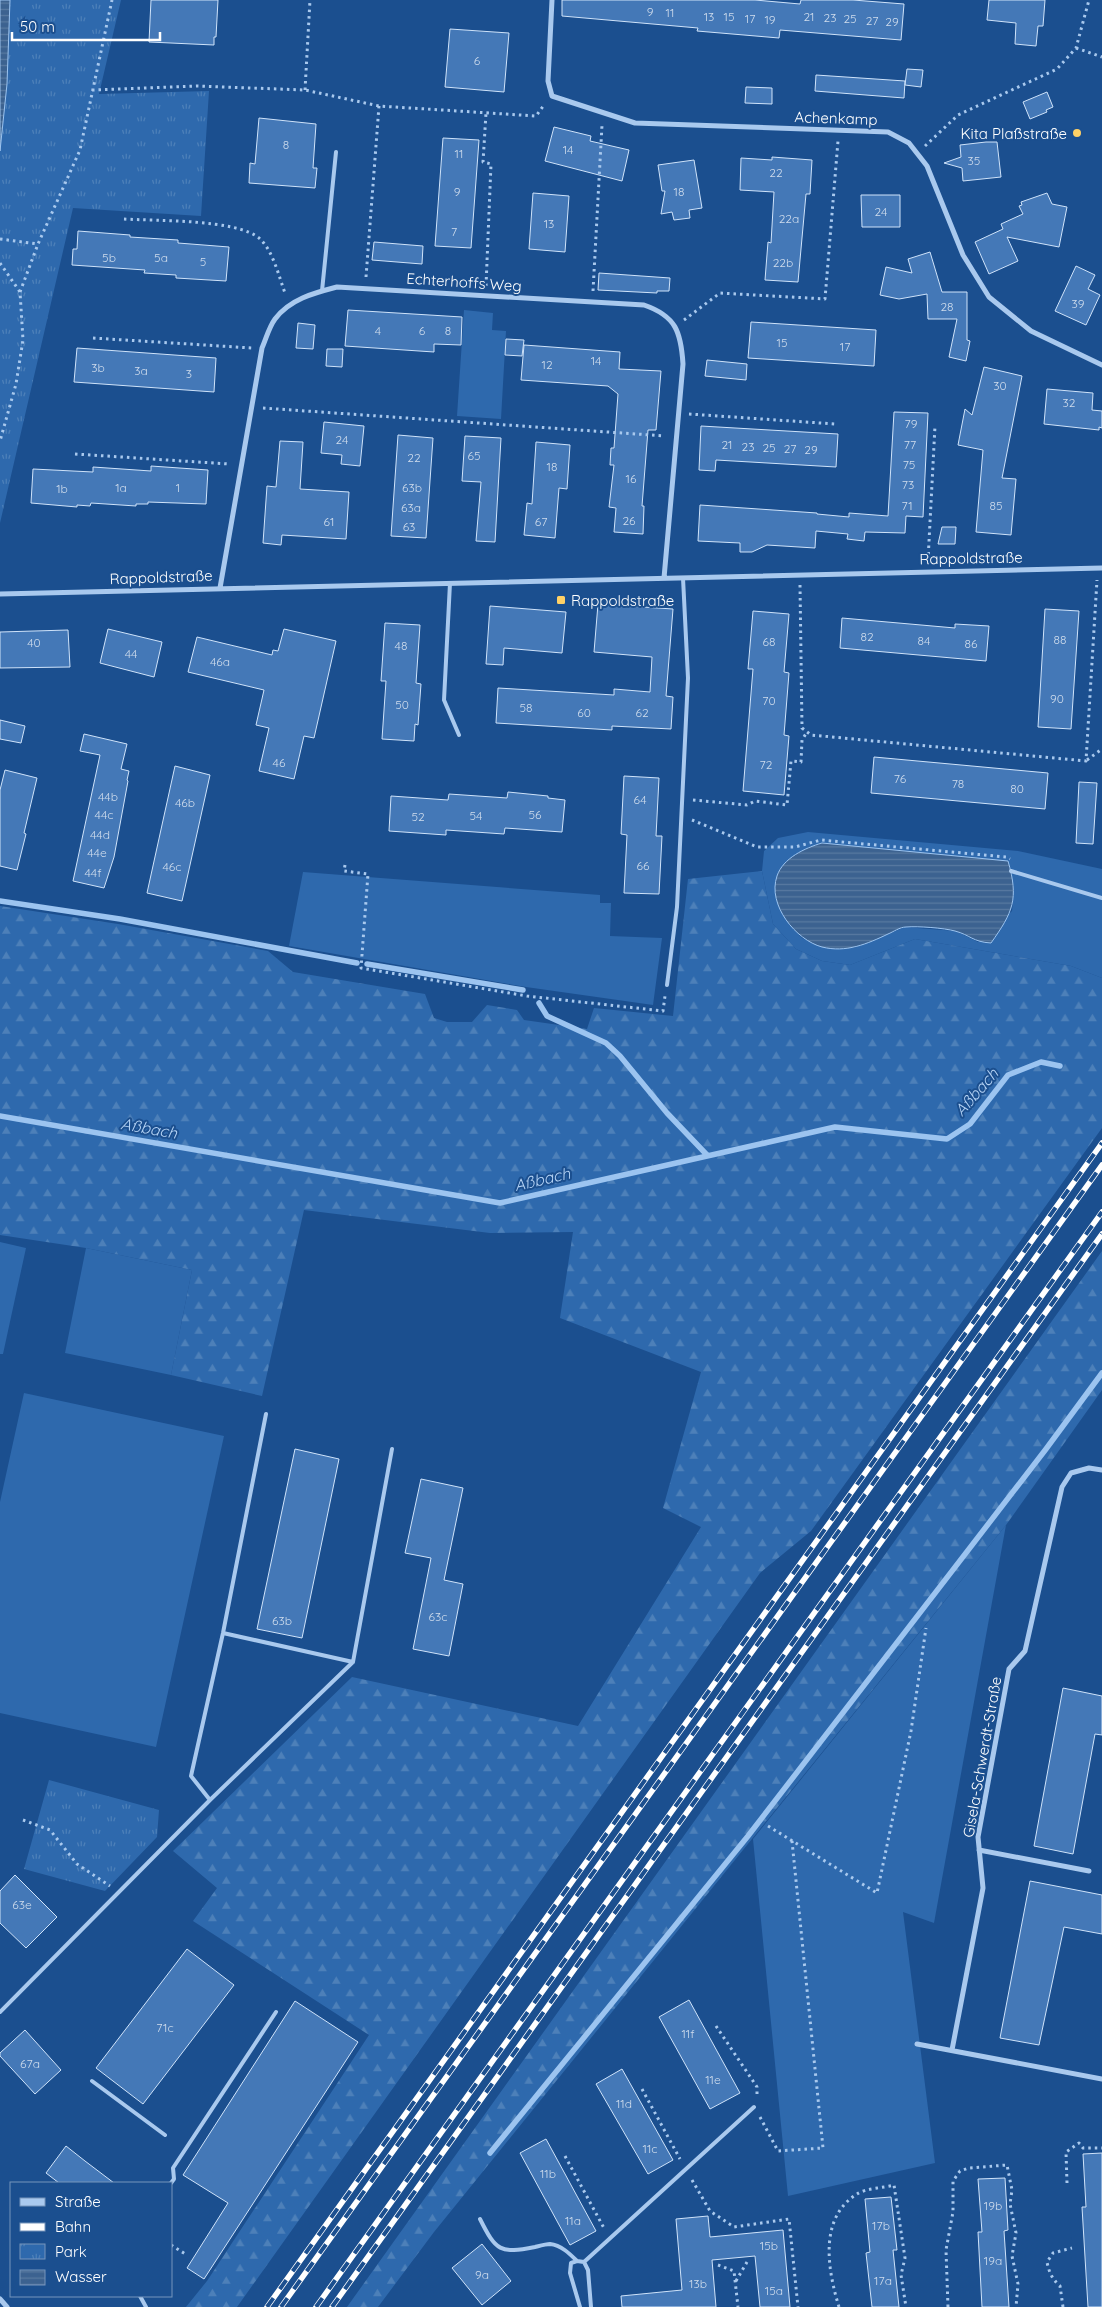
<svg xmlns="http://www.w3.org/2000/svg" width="1102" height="2307" font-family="Quicksand,sans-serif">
  <defs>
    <pattern id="forest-firs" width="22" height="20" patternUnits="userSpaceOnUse" patternTransform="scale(1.25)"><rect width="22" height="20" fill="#2e69ad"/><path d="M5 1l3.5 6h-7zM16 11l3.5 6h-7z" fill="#4d80b9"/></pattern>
    <pattern id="park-tufts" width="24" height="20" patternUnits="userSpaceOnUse" patternTransform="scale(1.25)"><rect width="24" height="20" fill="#2e69ad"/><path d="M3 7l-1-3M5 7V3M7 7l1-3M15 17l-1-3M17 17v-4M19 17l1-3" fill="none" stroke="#4d80b9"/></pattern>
    <pattern id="water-rules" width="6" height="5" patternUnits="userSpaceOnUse" patternTransform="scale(1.25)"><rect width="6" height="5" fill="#3c6290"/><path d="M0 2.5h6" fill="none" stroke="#597aa1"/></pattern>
  </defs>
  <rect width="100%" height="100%" fill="#1b4f8f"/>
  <path fill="#2e69ad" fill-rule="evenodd" d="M464 310 493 313 492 330 506 331 501 419 457 416Z
    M808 832 1018 851 1102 869V978L1071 966 915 939 850 965 822 961 796 949 773 924 762 871 764 851 778 838ZM811 846 1011 871 1014 889 1012 911 978 942 956 931 905 927 854 948 823 947 802 938 791 926 784 915 778 901 776 889 788 860Z
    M303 872 600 895V903H611L610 936 662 938 653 1005 526 987 289 946Z
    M0 1242 26 1248 3 1354H0Z
    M86 1248 192 1270 171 1375 65 1353Z
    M24 1393 224 1436 156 1747 0 1713V1502Z
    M1006 1525 934 1923 903 1912 935 2163 788 2196 753 1839Z"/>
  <path fill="url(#forest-firs)" d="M762 871 773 924 796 949 822 961 850 965 915 939 1071 966 1102 978V1128L811 1531 760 1573 237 2307H186L207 2281 369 2035 193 1921 217 1888 173 1851 352 1677 578 1726 701 1527 663 1508 701 1372 560 1318 573 1232 490 1233 304 1210 262 1396 171 1375 192 1270 86 1248 0 1235V906L118 924 268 951 293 972 425 994 434 1018 447 1022H472L487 1005 517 1010 524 1020 587 1029 594 1008 673 1016 688 879Z
    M1102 1251V1390L1006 1525 434 2232 378 2307H347Z"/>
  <path fill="url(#park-tufts)" d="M0 0H121L99 94 209 91 201 216 73 208 0 523Z
    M49 1780 159 1810 157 1837 105 1891 24 1869Z"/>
  <path fill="url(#water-rules)" stroke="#9cc4f0" d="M0 0H10L7 84 0 151Z
    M822 843 1008 861C1019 899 1013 912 991 943 973 942 970 935 955 931 944 928 918 926 906 927 900 927 893 932 888 934 867 944 846 953 822 947 796 940 767 905 777 876 783 858 805 848 822 843Z"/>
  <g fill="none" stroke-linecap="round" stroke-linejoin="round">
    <path stroke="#9cc4f0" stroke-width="5.5" d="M0 901 120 919 357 963
      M367 964 523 990
      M539 1003 547 1016 606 1043 620 1056 667 1113 707 1155
      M0 1116 500 1203 835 1127 947 1139 970 1124 1008 1075 1041 1062 1060 1066
      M490 2153 748 1836 1046 1449 1102 1373"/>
  </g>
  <path fill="#4478b7" stroke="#cfe3fa" d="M151 0H218L216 37H214V45L149 42Z
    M562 0H755L800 4 801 0H853L904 4 901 40 780 30 779 38 697 31 698 28 562 16Z
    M989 0H1045L1043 26H1038L1036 46 1015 44 1016 23 987 20Z
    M450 29 509 33 504 92 445 87Z
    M907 69 923 70 921 87 905 85Z
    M816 75 905 81 904 98 815 91Z
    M746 87 772 88V104L745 103Z
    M1047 92 1053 107 1046 110 1047 112 1030 119 1023 102Z
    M259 118 316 124 313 168H317L315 188 249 183 250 163 255 164Z
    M554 127 591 136 590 141 629 150 622 181 545 161Z
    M443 138 479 140 471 248 435 246Z
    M986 142H997L1001 177 963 181 962 168 944 163 961 157 960 145Z
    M772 157 812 160 810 194H806L798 282 765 280 768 242 771 243 774 192 740 190 741 158 772 160Z
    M694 160 702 208 689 210 690 218 674 220 672 212 661 214 665 191H662L658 165Z
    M533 193 569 196 565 252 529 249Z
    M1047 193 1052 204 1067 207 1059 247 1007 237 1018 261 989 274 975 242 1003 229 1001 224 1023 214 1019 206 1022 205 1021 202Z
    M861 195H900V227H862Z
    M78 231 130 235V237L178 240V243L229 247 226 281 176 278V275L144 273 145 270 72 265 73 249H77Z
    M374 242 423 246 422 264 372 260Z
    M930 252 942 292H967V340L970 341 966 361 949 357 957 319H928L927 294 899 299 880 295 886 267 912 273 908 259Z
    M1076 266 1095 275 1088 289 1100 295 1086 325 1055 311Z
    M599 273 670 278 669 291H657V293L598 290Z
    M348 310 462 317 461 345 434 344V352L345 346Z
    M751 322 876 330 874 366 748 358Z
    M298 323 315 325 313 349 296 348Z
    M506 339 524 340 522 356 505 355Z
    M524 345 620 352 619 369 661 371 656 430H648L642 506H644L643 534 614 532 616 508 609 507 614 465H610L611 448H614L618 394 608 386 521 380Z
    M77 348 216 358 214 392 74 382Z
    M327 349H343L342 367 326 366Z
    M707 360 747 364 746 380 705 376Z
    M984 367 1022 376 1002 478 1016 479 1011 535 976 532 983 450 958 445 965 409 972 415Z
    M1047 389 1093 393 1092 410 1102 411V428L1099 427V430L1044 424Z
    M894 412 928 413 923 517 906 516 905 533 865 532 864 541 847 539 848 534 816 531 815 548 767 545 752 552H740V543L698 541 700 505 817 513V514L849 517V513L888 516Z
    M324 422 364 426 360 466 341 464 342 455 321 453Z
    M701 426 838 434 836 467 716 460 715 471 699 470Z
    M398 435 433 438 426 538 391 536Z
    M465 436 501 438 495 542 476 541 481 482 462 481Z
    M280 441 303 442 300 489 349 492 346 539 282 535 281 545 263 543 267 486 276 487Z
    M536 442 570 445 567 489 559 488 555 538 524 535 527 503 532 504Z
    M151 466 208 470 206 504 148 502V504H136V506L91 503 90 506 77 505V507L31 503 33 469 93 472V467L151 471Z
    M942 527H956L955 544H938Z
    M598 604 673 609 666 696 673 697 671 729 612 726V730L496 723 498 688 614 695V689L650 692 652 657 594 652Z
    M490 606 566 612 562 653 504 648 503 665 486 664Z
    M1045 609 1079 611 1071 729 1038 727Z
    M753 611 789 614 784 672 789 673 784 735 789 736 784 795 743 791 753 669H748Z
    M842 618 955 628V624L989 626 986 661 840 648Z
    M385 623 420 625 416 683 421 684 418 725 415 724 414 741 382 739 386 681H381Z
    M108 629 162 642 154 677 100 663Z
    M284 629 336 641 314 738 304 736 294 779 259 771 269 728 256 725 264 690 188 672 197 637 272 655 273 650 278 651Z
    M68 630 70 667 0 668V632Z
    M0 720 25 726 21 743 0 739Z
    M84 734 127 744 121 769 129 771 127 780 128 781 114 857 104 888 73 881 100 755 80 751Z
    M874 757 1048 773 1045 809 871 793Z
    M175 766 210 775 182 901 147 893Z
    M5 770 37 778 24 833 26 834 17 870 0 866V790Z
    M624 776 659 778 656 836H662L659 894 624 893 627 835 621 834Z
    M1079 782 1097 783 1093 844 1076 843Z
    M508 792 548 796V798L565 800 562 832 505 828 504 834 446 830V835L389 831 391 796 448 800 449 794 507 798Z
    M295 1449 339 1459 302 1638 257 1629Z
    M421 1479 463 1488 444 1580 463 1584 449 1656 413 1649 431 1558 405 1553Z
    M1063 1688 1102 1696V1735L1095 1734 1073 1854 1034 1846Z
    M15 1875 57 1917 26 1948 0 1923V1891Z
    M1030 1881 1102 1895V1934L1064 1927 1039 2045 1000 2038Z
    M187 1949 234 1985 143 2104 96 2068Z
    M689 2000 740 2093 710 2109 659 2017Z
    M295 2001 358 2042 204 2279 187 2268 228 2203 183 2175Z
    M25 2030 61 2070 35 2094 0 2056V2053Z
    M622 2069 673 2160 648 2174 596 2084Z
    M546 2139 596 2231 570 2245 520 2153Z
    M66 2146 85 2161 114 2183H59L46 2173Z
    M1102 2153V2307H1088L1082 2207H1086L1083 2154Z
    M1005 2178 1008 2230 1004 2231 1009 2307H982L978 2232H982L978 2179Z
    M891 2197 897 2250H893L899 2307H872L866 2253 870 2252 865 2199Z
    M708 2216 710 2237 783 2230 790 2307H760L755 2256 712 2260 716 2307H622L621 2296 682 2290 676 2219Z
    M482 2244 511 2281 482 2305 452 2268Z"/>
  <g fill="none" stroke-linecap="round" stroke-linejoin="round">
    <path stroke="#a9c9ee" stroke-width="3" stroke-dasharray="2.5 4" stroke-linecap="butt" d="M1076 48 1102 57
      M92 90 197 86 305 90 379 106 536 116 544 105
      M305 90 310 0
      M925 146 958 115 1057 69 1076 48 1089 0
      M124 219C156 221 236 219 259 238 273 250 279 277 285 293
      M0 239 38 244
      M0 263 20 292 23 340 16 384 0 441
      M366 277 379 106
      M486 286 491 164 483 162 486 113
      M593 291 602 125
      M20 292 38 244 80 150 112 0
      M684 320 720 293 825 299 838 141
      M93 338 252 348
      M263 408 665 436
      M689 414 835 424
      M75 454 229 464
      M928 561 935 426
      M800 585 802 728 811 735 1086 761 1097 580
      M1087 760 1102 749
      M693 800 747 805 755 801 787 805 791 761 801 762 802 740 807 732
      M692 820 757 847H795L821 840 1006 857 1010 859
      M345 865 344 871 368 874 361 968 527 996 663 1011 665 996
      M23 1820 50 1830 77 1864 110 1886
      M768 1826 877 1893 911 1731 926 1628
      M716 2026 757 2087V2098
      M642 2089 680 2159
      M760 2117 778 2151 823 2148 792 1841
      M565 2156 605 2230
      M692 2180 710 2211 734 2227 789 2219 798 2307
      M1067 2183 1066 2152 1079 2143 1083 2148H1102
      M171 2245 187 2255
      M718 2265 734 2271 738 2307
      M736 2281 747 2262
      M839 2307C828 2271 818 2218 857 2194 866 2188 883 2188 894 2185L905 2258 901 2275 906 2307
      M948 2307 946 2250 953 2212V2181L960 2171 969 2168 1007 2165 1012 2190 1010 2204 1016 2233 1012 2256 1018 2284 1016 2307
      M1063 2307 1060 2286C1052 2279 1049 2272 1047 2262L1053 2253 1072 2248"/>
    <path stroke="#a9c9ee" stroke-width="4" d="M322 291 336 152
      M450 583 444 700 459 735
      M1011 871 1102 898
      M667 985 677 907 688 678 683 578
      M223 1633 353 1662
      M210 1800 191 1776 223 1633 266 1414
      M0 2012 210 1800 353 1662 392 1449
      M92 2081 165 2135
      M171 2183 174 2179 173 2168 276 2012
      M480 2219C496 2251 500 2254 535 2247 539 2246 546 2244 550 2244 561 2245 570 2254 577 2261
      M584 2262 754 2107
      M140 2296 146 2307
      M580 2307 570 2273 571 2263 577 2261 584 2262 588 2270 591 2307"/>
    <path stroke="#a9c9ee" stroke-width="5" d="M552 0 548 81 552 96 635 123 888 132 909 143 927 166 963 255 989 297 1031 331 1102 365
      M220 588 262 348C266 339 269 327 275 319 290 299 314 293 337 287L644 305C676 316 681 332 683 364L664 578
      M0 594 1102 568
      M979 1850 1089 1871
      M917 2044 1102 2079
      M952 2050 983 1888 978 1837 1009 1669 1025 1651 1062 1487 1071 1473 1089 1468 1102 1470
      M0 2299 7 2307"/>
    <g stroke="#fff" stroke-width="5.5">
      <path id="rail" d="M267 2307 1102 1143
        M281 2307 1102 1165
        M316 2307 1102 1212
        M332 2307 1102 1234"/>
    </g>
    <use href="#rail" stroke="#1b4f8f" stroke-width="4" stroke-dasharray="11" stroke-linecap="butt"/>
  </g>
  <g fill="#ffd166" stroke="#1b4f8f" stroke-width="2">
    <circle cx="1077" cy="133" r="5"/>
    <rect x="556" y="595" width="10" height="10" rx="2.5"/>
  </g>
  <g text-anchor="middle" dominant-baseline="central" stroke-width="4" stroke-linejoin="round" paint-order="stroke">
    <g font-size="12" fill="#d0dded">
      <text x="650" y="11">9</text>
      <text x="670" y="12">11</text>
      <text x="709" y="16">13</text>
      <text x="729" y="16">15</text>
      <text x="809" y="16">21</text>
      <text x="830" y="17">23</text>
      <text x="750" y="18">17</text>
      <text x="850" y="18">25</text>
      <text x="770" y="19">19</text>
      <text x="872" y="20">27</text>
      <text x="892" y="21">29</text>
      <text x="477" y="60">6</text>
      <text x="286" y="144">8</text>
      <text x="568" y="149">14</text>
      <text x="459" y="153">11</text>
      <text x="974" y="160">35</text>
      <text x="776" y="172">22</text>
      <text x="457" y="191">9</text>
      <text x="679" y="191">18</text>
      <text x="881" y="211">24</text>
      <text x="789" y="218">22a</text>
      <text x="549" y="223">13</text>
      <text x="454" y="231">7</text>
      <text x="109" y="257">5b</text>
      <text x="161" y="257">5a</text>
      <text x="203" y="261">5</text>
      <text x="783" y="262">22b</text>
      <text x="1078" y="303">39</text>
      <text x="947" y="306">28</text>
      <text x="378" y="330">4</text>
      <text x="422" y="330">6</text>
      <text x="448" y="330">8</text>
      <text x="782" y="342">15</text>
      <text x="845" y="346">17</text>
      <text x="596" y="360">14</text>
      <text x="547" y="364">12</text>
      <text x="98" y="367">3b</text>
      <text x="141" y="370">3a</text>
      <text x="189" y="373">3</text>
      <text x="1000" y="385">30</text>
      <text x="1069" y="402">32</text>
      <text x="911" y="423">79</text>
      <text x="342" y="439">24</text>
      <text x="727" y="444">21</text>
      <text x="910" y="444">77</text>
      <text x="748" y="446">23</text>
      <text x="769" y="447">25</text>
      <text x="790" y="448">27</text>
      <text x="811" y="449">29</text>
      <text x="474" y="455">65</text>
      <text x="414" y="457">22</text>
      <text x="909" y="464">75</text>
      <text x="552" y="466">18</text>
      <text x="631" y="478">16</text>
      <text x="908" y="484">73</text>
      <text x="121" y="487">1a</text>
      <text x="178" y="487">1</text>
      <text x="412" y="487">63b</text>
      <text x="62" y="488">1b</text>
      <text x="907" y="505">71</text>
      <text x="996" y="505">85</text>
      <text x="411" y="507">63a</text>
      <text x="629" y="520">26</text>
      <text x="329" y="521">61</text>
      <text x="541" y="521">67</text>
      <text x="409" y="526">63</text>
      <text x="867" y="636">82</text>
      <text x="1060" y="639">88</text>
      <text x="924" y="640">84</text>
      <text x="769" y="641">68</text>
      <text x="34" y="642">40</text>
      <text x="971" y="643">86</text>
      <text x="401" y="645">48</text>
      <text x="131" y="653">44</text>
      <text x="220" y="661">46a</text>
      <text x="1057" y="698">90</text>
      <text x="769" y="700">70</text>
      <text x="402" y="704">50</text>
      <text x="526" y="707">58</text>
      <text x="584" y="712">60</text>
      <text x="642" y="712">62</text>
      <text x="279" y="762">46</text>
      <text x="766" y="764">72</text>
      <text x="900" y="778">76</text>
      <text x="958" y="783">78</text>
      <text x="1017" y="788">80</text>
      <text x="108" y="796">44b</text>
      <text x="640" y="799">64</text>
      <text x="185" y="802">46b</text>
      <text x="104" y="814">44c</text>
      <text x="535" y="814">56</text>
      <text x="476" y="815">54</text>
      <text x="418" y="816">52</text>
      <text x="100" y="834">44d</text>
      <text x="97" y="852">44e</text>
      <text x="643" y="865">66</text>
      <text x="172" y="866">46c</text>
      <text x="93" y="872">44f</text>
      <text x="438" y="1616">63c</text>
      <text x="282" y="1620">63b</text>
      <text x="22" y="1904">63e</text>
      <text x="165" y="2027">71c</text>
      <text x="688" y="2033">11f</text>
      <text x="30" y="2063">67a</text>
      <text x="713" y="2079">11e</text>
      <text x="624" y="2103">11d</text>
      <text x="650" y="2148">11c</text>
      <text x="548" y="2173">11b</text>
      <text x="993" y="2205">19b</text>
      <text x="573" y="2220">11a</text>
      <text x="881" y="2225">17b</text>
      <text x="769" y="2245">15b</text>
      <text x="993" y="2260">19a</text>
      <text x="482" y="2274">9a</text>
      <text x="883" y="2280">17a</text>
      <text x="698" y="2283">13b</text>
      <text x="774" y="2290">15a</text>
    </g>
    <g font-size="15" fill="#fff" stroke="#1b4f8f">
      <text transform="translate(836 118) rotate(2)">Achenkamp</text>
      <text transform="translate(464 282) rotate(4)">Echterhoffs Weg</text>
      <text transform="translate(971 558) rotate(-1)">Rappoldstraße</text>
      <text transform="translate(161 577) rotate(-2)">Rappoldstraße</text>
      <text transform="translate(982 1757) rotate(-80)">Gisela-Schwerdt-Straße</text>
    </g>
    <g font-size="15" fill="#fff" stroke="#1b4f8f" text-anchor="end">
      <text x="1067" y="133">Kita Plaßstraße</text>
      <text x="571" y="600" text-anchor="start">Rappoldstraße</text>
    </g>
    <g font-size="16" font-style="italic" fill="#b5d3f5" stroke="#1b4f8f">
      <text transform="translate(976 1092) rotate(-49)">Aßbach</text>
      <text transform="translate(149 1128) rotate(10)">Aßbach</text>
      <text transform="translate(542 1179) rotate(-13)">Aßbach</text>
    </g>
  </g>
  <rect x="10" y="2182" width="162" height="115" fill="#1b4f8f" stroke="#7695bc"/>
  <rect x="20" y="2198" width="25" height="8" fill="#a9c9ee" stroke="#7695bc"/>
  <text x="55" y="2207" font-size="15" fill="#ffffff">Straße</text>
  <rect x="20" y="2223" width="25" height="8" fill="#ffffff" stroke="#7695bc"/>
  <text x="55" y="2232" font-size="15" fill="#ffffff">Bahn</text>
  <rect x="20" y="2244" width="25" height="15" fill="url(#park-tufts)" stroke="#7695bc"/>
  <text x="55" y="2257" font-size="15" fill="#ffffff">Park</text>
  <rect x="20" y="2270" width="25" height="15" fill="url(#water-rules)" stroke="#7695bc"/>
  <text x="55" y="2282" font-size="15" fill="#ffffff">Wasser</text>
  <path d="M12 32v8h148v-8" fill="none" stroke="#ffffff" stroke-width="2.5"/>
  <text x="20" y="32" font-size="15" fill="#ffffff" stroke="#1b4f8f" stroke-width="4" paint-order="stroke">50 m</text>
</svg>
